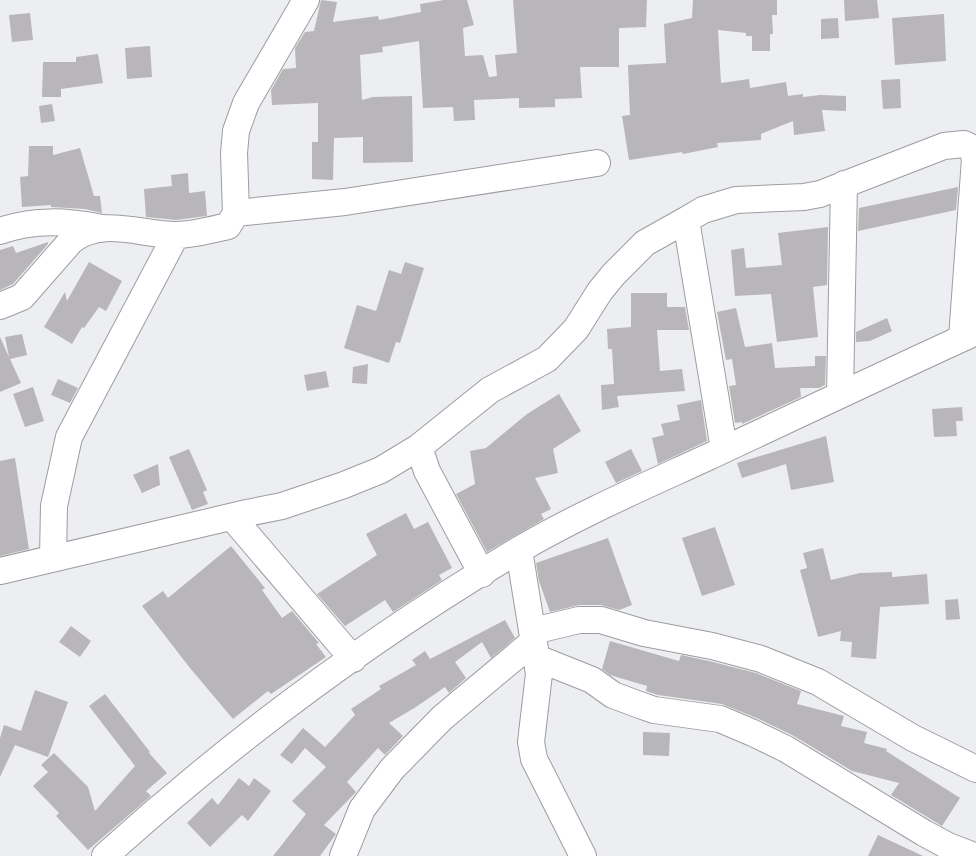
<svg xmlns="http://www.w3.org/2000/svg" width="976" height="856" font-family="'PT Serif',serif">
  <rect width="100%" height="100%" fill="#edeef2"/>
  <path fill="#b9b6b9" d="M321 0 337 2 333 22 378 16 379 20 421 12 420 4 444 0H467L474 25 463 28 465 56 483 55 489 77 497 76 495 55 517 53 513 0H647L646 27 619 28V67H580L582 98 555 99V107L519 108V98L474 100 475 120 454 121 453 107 423 108 419 41 382 47 383 52 360 55 362 100 373 97 412 96 413 162 363 163V137L334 138 333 180 312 179V142H318V103L272 105 271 90 283 69 296 68 295 48 305 32 314 31Z
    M693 0H777V15H772L773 34H770V51H752V36H746V33L718 30 721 83 749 79 750 88 786 82 788 96 803 94V97L820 95 846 96V111L822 110 825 131 794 135 793 121 761 134V140L717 143 718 147 683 154 682 152 629 160 622 116 630 115 628 65 666 63 664 24 692 18Z
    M844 0H877L879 18 845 21Z
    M30 13 33 40 12 42 9 15Z
    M944 14 946 61 895 65 892 18Z
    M838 18 839 38 821 39V19Z
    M150 46 152 77 127 79 125 48Z
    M98 54 103 83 61 89V97H42L43 62H76V57Z
    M900 79 901 108 883 109 881 80Z
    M52 104 55 121 41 123 39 106Z
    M29 146H53V155L80 148 94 196H100L102 213 85 209 51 207V205L22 207 20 177 28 176Z
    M188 173 189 193 205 191 207 216 176 220 146 217 144 189 172 186 171 175Z
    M958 187 956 210 858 231 859 208Z
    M828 227 827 285 813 287 818 337 777 342 771 294 735 296 731 250 744 248 746 268 782 265 778 233Z
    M48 242V244L13 284 0 290V250L13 246 16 253Z
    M89 262 122 281 106 311 99 307 84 328 82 327 72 344 44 327 65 292 67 301Z
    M405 262 424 268 400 343 396 342 389 363 344 348 357 305 376 311 389 270 401 274Z
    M631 293H667V307H685L689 330H657L660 371 682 369 685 391 617 396 619 407 602 410 601 385 614 384 612 349H608L607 329 631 327Z
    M736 308 745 347 772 343 775 368 815 366V356H826L825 385 819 388H800L801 397 742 424V422L735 423 729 386 736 385 732 359 726 360 717 312Z
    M887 318 892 331 870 341 856 342V332Z
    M22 334 27 355 10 359 21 383 0 392V337L9 357 5 337Z
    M368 364 367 384 352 383 353 367Z
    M326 371 329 387 307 391 304 375Z
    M58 379 78 388 70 403 51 395Z
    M33 387 44 421 25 427 13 394Z
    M559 394 581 431 553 449 558 473 535 478 551 509 541 514 544 519 487 552 456 494 475 484 470 451 486 448 527 414Z
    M701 400 707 441 658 464 652 438 664 435 661 424 680 420 677 405Z
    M962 407 963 421H956L957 436 934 437 932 409Z
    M826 436 834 482 791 490 786 464 742 478 737 463Z
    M189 449 207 490 203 492 208 504 192 510 169 457Z
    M631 449 642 471 616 483 605 462Z
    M15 458 29 549 0 556V461Z
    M158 464 160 485 142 493 133 475Z
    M406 513 414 529 428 522 452 568 439 575 442 580 393 612 385 600 345 626 317 594 377 555 366 534Z
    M715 527 735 585 702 596 682 538Z
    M608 538 632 605 619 610 601 605H579L550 612 539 581 536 563Z
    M231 546 265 588 262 590 282 618 292 611 319 643 316 644 326 657 271 694 268 691 233 719 190 668 142 606 163 591 168 598Z
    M823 548 831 580 860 573 892 572V577L927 574 929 604 880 607 876 659 851 657 852 642 840 641 841 631 818 637 800 570 807 568 803 553Z
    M958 599 960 619 946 620 945 600Z
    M505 620 515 638 491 658 482 642 455 662 466 678 449 693 445 687 416 707 389 723 403 736 385 755 378 748 347 782 356 792 324 825 336 834 320 856H273L306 814 292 801 326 767 305 748 292 764 280 755 303 728 325 747 355 715 351 709 381 689 379 686 416 665 412 660 425 651 430 659Z
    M71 626 91 641 80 657 59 642Z
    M610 641 679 661 681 655 709 661 756 673 801 691 797 704 844 716 841 726 867 732 864 743 887 749 886 751 960 798 942 826 891 795 899 783 852 771 794 736 759 719 722 704 658 695 646 691 647 686 610 675 602 669Z
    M35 690 68 702 48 757 15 745 0 777V738L4 725 21 731Z
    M105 694 150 752 149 753 167 773 146 791 151 796 88 850 56 816 59 813 33 786 48 772 41 765 54 753 88 787 95 811 135 766 89 706Z
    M643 732 670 733 669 756 643 755Z
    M239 778 249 786 254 778 271 791 248 821 242 815 210 847 187 823 212 798 218 805Z
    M878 835 923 856H868Z"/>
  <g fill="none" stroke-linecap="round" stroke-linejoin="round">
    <g stroke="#9d9da1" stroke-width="28">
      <path id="minor" d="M236 213 345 202 597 163
        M686 220 724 449
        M0 231C35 219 66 221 102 228
        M0 306 22 297 71 241C101 216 141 235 176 235 193 235 211 230 228 226L236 213 234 153 236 131 246 103 306 0
        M840 395 844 184
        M419 447 427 471 482 574
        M232 517 353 659
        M519 550 539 674 531 742 534 759 583 856
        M53 558 54 506 69 437 176 235
        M0 571 247 513 282 506 344 485 381 470 419 447 490 390 547 359 576 329 600 291 614 274 645 243 686 220 703 210 736 200 804 197 820 194 944 146 964 144 972 148 975 159 962 338
        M533 631 579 620H601L644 633 712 646 761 659 818 682 913 738 976 769
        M537 658 592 680 613 695 637 704 654 710 720 719 753 733 786 749 924 833 948 846 974 856
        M105 856C231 742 371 638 517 551 578 515 643 487 706 458 796 416 886 373 976 332
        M343 856 362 809 392 769 442 718 534 641"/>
    </g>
    <use href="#minor" stroke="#fff" stroke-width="26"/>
  </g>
</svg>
